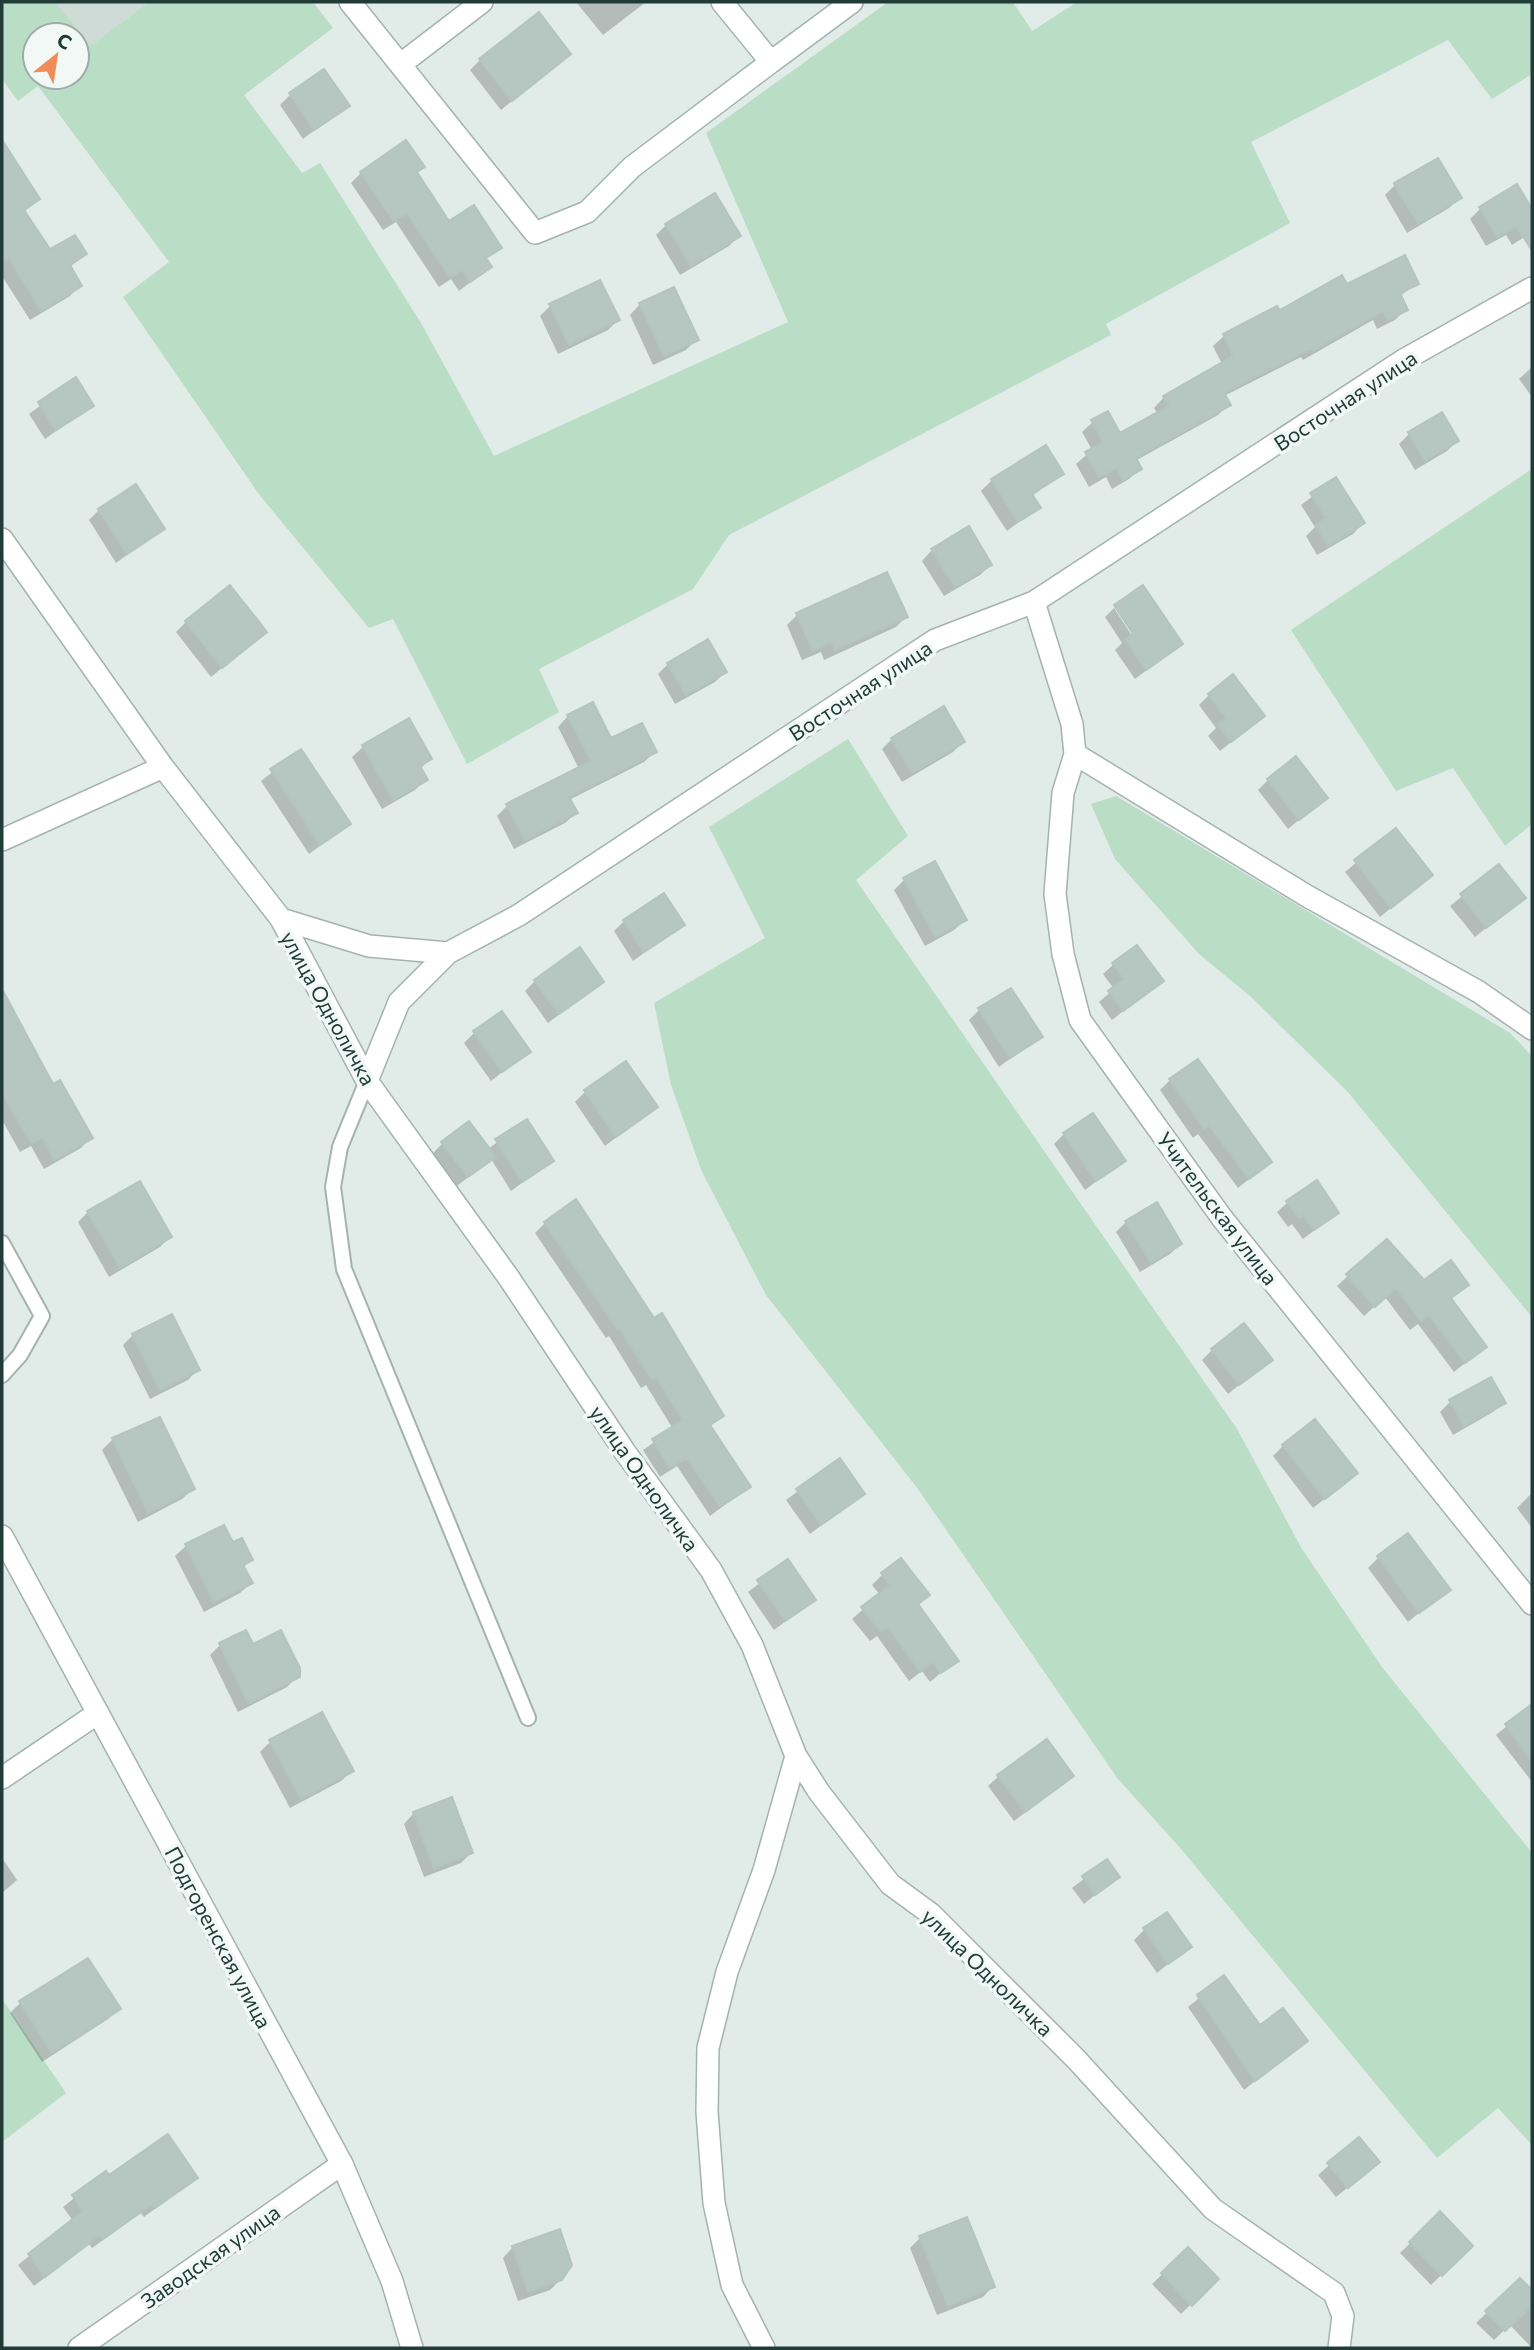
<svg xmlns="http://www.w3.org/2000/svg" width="1534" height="2350" font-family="Commissioner,sans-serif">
  <rect width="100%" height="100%" fill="#e1ebe8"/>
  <path fill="#cfdbd7" d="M56 2H149L90 46Z"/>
  <path fill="#baddc6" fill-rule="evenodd" d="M2 2H56L90 46 149 2H313L333 28 244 95 302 173 320 163 421 323 494 456 788 322 706 133 888 2H1013L1032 31 1077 2H1532V74L1492 99 1448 40 1251 142 1290 223 1106 324 1111 335 729 535 693 589 539 669 559 712 467 764 393 619 369 628 258 493 123 297 169 262 38 86 18 101 2 79ZM35 35H77V77H35Z
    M1532 469V824L1505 846 1453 768 1396 791 1291 630Z
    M848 739 908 836 856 880 1237 1429 1302 1549 1382 1667 1532 1853V2145L1498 2108 1437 2158 1182 1850 1118 1779 918 1489 766 1295 702 1172 671 1085 654 1003 765 938 709 827Z
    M1116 796 1510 1033 1532 1056V1317L1347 1091 1250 996 1199 954 1115 859 1091 804Z
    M2 1999 66 2093 2 2142Z"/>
  <path fill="#0003" d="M576 2H646L603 35Z
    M569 54 501 110 470 70 480 60Z
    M290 95 347 106 303 139 280 105Z
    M2 144 38 199 24 212 50 252 85 254 70 267 80 285 70 296 30 320 2 276Z
    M422 167 416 174 449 223 500 247 485 260 490 267 459 291 451 279 439 287 396 222 383 230 351 183 361 173Z
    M1395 185 1460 198 1449 208 1407 233 1385 195Z
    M1517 187 1532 213V232L1512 245 1506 235 1486 246 1470 219 1480 209Z
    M666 225 739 236 729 246 680 275 656 235Z
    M1417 283 1399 297 1406 309 1395 320 1377 329 1373 320 1303 360 1301 357 1224 396 1228 405 1218 415 1135 461 1140 469 1129 479 1112 489 1106 477 1089 487 1076 464 1092 450 1082 432 1093 422 1120 435 1158 414 1154 408 1164 397 1222 364 1213 346 1224 336 1277 309 1279 313 1346 287Z
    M640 304 697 339 686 350 653 365 630 315Z
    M550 306 618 320 608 330 558 354 540 316Z
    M1532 367V397L1519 379Z
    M75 380 92 405 45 439 29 414Z
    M1410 433 1457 441 1447 451 1415 470 1399 444Z
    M1045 447 1062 474 1032 496 1039 507 1007 531 981 491 992 480Z
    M1336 479 1363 523 1353 534 1317 555 1306 536 1315 527 1301 505Z
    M99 510 163 529 116 563 89 520Z
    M932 550 990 565 980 575 944 596 922 561Z
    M1114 608 1136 642 1181 644 1135 679 1115 650 1122 643 1105 617Z
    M797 615 906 617 896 627 824 660 821 652 802 660 787 625Z
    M186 622 265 632 211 677 176 632Z
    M668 664 725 672 715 682 675 704 658 674Z
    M1209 695 1263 716 1220 751 1208 736 1216 728 1199 705Z
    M568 716 610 741 655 752 644 762 569 800 576 813 565 823 514 849 497 816 507 806 579 769 558 727Z
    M408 721 430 759 420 769 426 779 415 790 382 809 352 757 363 747Z
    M892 739 963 742 953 752 902 782 882 749Z
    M300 751 349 824 309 854 261 781Z
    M1268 780 1325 798 1288 829 1258 790Z
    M1395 830 1431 875 1380 917 1345 872Z
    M1499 866 1524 897 1475 937 1450 906Z
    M904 880 965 920 954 930 925 946 894 890Z
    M624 921 682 925 633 961 614 931Z
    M1114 964 1161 981 1112 1020 1099 1002 1114 989 1103 974Z
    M535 981 602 982 548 1023 525 991Z
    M9 1006 52 1087 91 1137 81 1148 44 1169 31 1146 20 1152 2 1120V1009Z
    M979 1010 1040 1037 999 1067 969 1020Z
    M474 1033 529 1051 491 1081 464 1043Z
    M1170 1080 1270 1162 1238 1188 1198 1134 1193 1138 1160 1090Z
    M585 1092 656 1107 605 1146 575 1102Z
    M526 1121 552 1161 511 1191 491 1159 457 1186 432 1154 443 1143 488 1149Z
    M1064 1134 1124 1160 1085 1190 1054 1144Z
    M1288 1202 1337 1213 1303 1239 1292 1224 1288 1227 1277 1212Z
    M88 1212 170 1237 160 1247 109 1277 78 1222Z
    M1126 1222 1180 1244 1170 1254 1140 1272 1116 1232Z
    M545 1223 653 1320 722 1416 709 1427 749 1487 710 1516 677 1466 660 1477 643 1450 673 1429 646 1385 641 1388 609 1336 606 1338 535 1233Z
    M1348 1276 1467 1284 1450 1299 1485 1347 1454 1372 1418 1324 1410 1330 1385 1297 1364 1316 1337 1286Z
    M133 1335 198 1369 188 1380 150 1399 123 1345Z
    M1212 1350 1270 1360 1228 1394 1202 1360Z
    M1450 1402H1503L1493 1412 1453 1435 1440 1412Z
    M113 1439 193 1489 182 1499 138 1522 102 1450Z
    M1283 1446 1345 1483 1313 1508 1273 1456Z
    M840 1460 863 1494 810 1534 786 1500Z
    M1532 1493V1528L1517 1508Z
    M223 1527 233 1545 250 1560 243 1568 251 1583 240 1593 204 1612 175 1556 186 1546Z
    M1378 1558 1448 1589 1408 1622 1368 1568Z
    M788 1562 814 1600 774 1630 748 1592Z
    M882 1575 927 1595 917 1605 956 1660 930 1682 922 1671 909 1681 877 1636 870 1641 852 1619 880 1595 872 1585Z
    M220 1645 252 1647 298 1676 287 1687 238 1712 210 1655Z
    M1532 1706V1782L1496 1735Z
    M321 1714 352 1771 341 1781 290 1808 260 1752 270 1742Z
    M999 1776H1072L1014 1821 988 1786Z
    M414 1813 471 1853 461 1863 424 1877 404 1824Z
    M2 1858 17 1880 2 1893Z
    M1106 1862 1117 1877 1084 1904 1072 1888Z
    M1144 1930 1189 1947 1157 1973 1134 1940Z
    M1224 1978 1260 2028 1306 2041 1244 2090 1188 2007Z
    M20 2003 118 2009 108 2019 42 2062 10 2013Z
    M1359 2139 1367 2172 1336 2197 1318 2175Z
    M106 2173 109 2177 196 2178 144 2217 141 2213 92 2248 89 2244 34 2286 18 2265 73 2221 63 2207Z
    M1440 2214 1471 2246 1431 2285 1400 2253Z
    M920 2238 993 2286 983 2297 937 2315 910 2248Z
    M513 2247 561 2279 550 2290 518 2301 503 2258Z
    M1188 2250 1217 2279 1181 2314 1152 2284Z
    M1520 2280 1532 2293V2348L1510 2325 1494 2340 1476 2323Z"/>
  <path fill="#b6c6c1" stroke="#b3c5bf" stroke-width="2" d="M539 12 571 54 512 101 479 59Z
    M324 69 350 106 314 130 289 93Z
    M2 140 40 199 24 210 50 249 75 235 87 254 70 265 82 286 41 311 9 258 2 262Z
    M406 140 425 167 417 172 449 221 474 205 502 248 486 258 492 267 470 282 462 270 450 278 407 213 394 221 360 172Z
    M1438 158 1462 198 1418 224 1394 183Z
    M1517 184 1532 209V251L1517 226 1497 237 1479 207Z
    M715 193 741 236 691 266 665 224Z
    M1405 255 1419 284 1400 293 1408 310 1388 320 1383 311 1313 351 1312 348 1224 393 1231 405 1136 458 1142 469 1123 480 1117 468 1099 477 1085 452 1103 442 1091 420 1108 411 1120 433 1169 406 1163 396 1233 356 1223 334 1277 306 1280 310 1342 275 1347 284Z
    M600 280 620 320 569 345 549 304Z
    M674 287 699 340 664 356 639 303Z
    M76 377 94 406 56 430 38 402Z
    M1442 412 1459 441 1425 461 1408 432Z
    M1046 445 1064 474 1032 494 1041 508 1018 522 991 479Z
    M1336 477 1365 523 1328 546 1315 525 1326 518 1310 493Z
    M136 484 165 529 127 554 98 509Z
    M969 526 992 565 955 587 931 549Z
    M887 572 908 617 835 650 831 642 813 651 796 613Z
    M230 585 267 632 222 668 185 621Z
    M1143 585 1183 644 1146 670 1125 639 1133 634 1114 605Z
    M708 639 727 672 686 695 667 663Z
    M1233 674 1265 716 1231 742 1217 724 1226 718 1208 694Z
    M593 702 611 738 642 723 657 752 569 797 578 813 525 840 506 804 591 761 567 715Z
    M944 706 965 742 912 773 891 738Z
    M409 718 432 759 420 766 428 780 393 800 362 745Z
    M301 749 351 824 320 845 270 769Z
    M1296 756 1328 798 1299 820 1267 779Z
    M1396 828 1433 875 1391 908 1354 860Z
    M935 861 967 920 935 937 903 878Z
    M1499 864 1526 898 1486 928 1460 894Z
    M664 893 685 925 644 952 623 920Z
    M1137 945 1164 981 1123 1011 1108 991 1124 979 1112 963Z
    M580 947 604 982 559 1014 534 980Z
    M1011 988 1043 1037 1010 1058 978 1008Z
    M2 989 53 1084 60 1080 93 1138 54 1160 42 1137 31 1143 2 1093Z
    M502 1011 531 1052 502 1072 473 1031Z
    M1198 1059 1272 1162 1249 1179 1209 1125 1204 1129 1169 1079Z
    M626 1061 658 1107 616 1137 584 1090Z
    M1093 1113 1126 1161 1096 1181 1063 1133Z
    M527 1119 554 1161 522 1182 495 1139Z
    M469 1121 496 1157 468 1177 441 1142Z
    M1317 1180 1339 1213 1314 1230 1303 1215 1299 1218 1286 1201Z
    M140 1181 172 1237 120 1268 87 1211Z
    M576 1199 654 1318 662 1313 724 1416 710 1425 751 1487 720 1507 687 1458 670 1468 652 1439 683 1420 656 1377 652 1380 619 1328 617 1329 544 1222Z
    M1157 1202 1182 1244 1151 1263 1125 1221Z
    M1387 1239 1424 1280 1451 1260 1469 1285 1451 1298 1487 1347 1465 1363 1429 1315 1421 1321 1396 1288 1375 1307 1346 1274Z
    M172 1314 200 1370 160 1390 132 1334Z
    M1244 1323 1273 1360 1239 1385 1211 1349Z
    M1491 1377 1506 1403 1464 1426 1449 1400Z
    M160 1417 195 1489 148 1513 112 1438Z
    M1315 1419 1358 1473 1325 1499 1282 1445Z
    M840 1458 865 1494 821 1525 796 1489Z
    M224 1525 233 1542 242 1538 253 1560 243 1565 253 1583 214 1602 185 1544Z
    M1408 1533 1451 1590 1419 1613 1377 1556Z
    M901 1558 930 1595 918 1604 959 1661 941 1673 933 1662 920 1672 888 1627 881 1632 861 1607 890 1585 881 1573Z
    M788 1559 816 1600 785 1621 757 1580Z
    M246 1630 253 1644 281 1630 300 1668V1677L248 1703 219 1643Z
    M1532 1704V1762L1505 1724Z
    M322 1712 354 1771 301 1799 269 1740Z
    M1047 1739 1074 1776 1025 1812 997 1775Z
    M452 1797 473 1853 434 1868 413 1812Z
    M1107 1859 1120 1877 1095 1895 1082 1876Z
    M1167 1912 1192 1947 1168 1964 1143 1928Z
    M88 1958 121 2009 52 2053 19 2001Z
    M1224 1975 1260 2025 1283 2008 1308 2041 1255 2081 1197 1995Z
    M168 2134 198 2178 155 2208 152 2204 103 2239 100 2235 45 2277 28 2254 83 2211 72 2195 106 2171 109 2175Z
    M1359 2137 1380 2162 1348 2188 1327 2163Z
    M1440 2211 1473 2246 1442 2276 1409 2242Z
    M967 2217 995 2287 948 2306 919 2236Z
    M560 2229 572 2265 562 2280 528 2292 512 2246Z
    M1188 2247 1219 2279 1192 2306 1161 2273Z
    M1520 2278 1532 2290V2306L1505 2331 1485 2311Z"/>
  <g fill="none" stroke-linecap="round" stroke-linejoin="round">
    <g stroke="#a4b3af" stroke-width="18">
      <path id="service" d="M367 1081 340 1147 333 1187 344 1269 528 1718
        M2 1243 42 1316 20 1355 2 1375"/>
    </g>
    <g stroke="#a4b3af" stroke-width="24">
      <path id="minor" d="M350 2 535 233 587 212 632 167 771 62
        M722 2 771 62 852 2
        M401 64 482 2
        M2 539 163 767 281 919 367 1081 509 1278 625 1452 711 1570 752 1645 796 1756 819 1792 890 1884 931 1914 1076 2059 1213 2209 1334 2293 1343 2316 1339 2348
        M1034 602 1072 724 1075 754 1063 793 1055 894 1063 954 1080 1020 1222 1218 1532 1604
        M1075 754 1307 896 1479 992 1532 1029
        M2 840 163 767
        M281 919 369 946 448 953 519 915 935 640 1034 602 1402 361 1532 288
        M367 1081 399 1002 448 953
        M2 1778 98 1713
        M79 2348 342 2164
        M764 2348 732 2285 714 2203 707 2112 708 2048 727 1972 764 1870 796 1756"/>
    </g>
    <g stroke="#a4b3af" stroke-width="24">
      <path id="tertiary" d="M2 1536 342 2164 392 2281 412 2348"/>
    </g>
    <use href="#service" stroke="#fff" stroke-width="14"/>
    <use href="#minor" stroke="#fff" stroke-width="21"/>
    <use href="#tertiary" stroke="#fff" stroke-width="21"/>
  </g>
  <g text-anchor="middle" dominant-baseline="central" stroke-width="7" stroke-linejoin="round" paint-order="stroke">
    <g font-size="21" fill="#213c37" stroke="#f1f8f5">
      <text transform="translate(1345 400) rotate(-33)">Восточная улица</text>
      <text transform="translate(860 690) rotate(-33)">Восточная улица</text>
      <text transform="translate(329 1008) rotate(61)">улица Одноличка</text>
      <text transform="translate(1218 1208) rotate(53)">Учительская улица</text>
      <text transform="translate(645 1478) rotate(55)">улица Одноличка</text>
      <text transform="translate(219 1937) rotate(62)">Подгоренская улица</text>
      <text transform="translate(988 1972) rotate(44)">улица Одноличка</text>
      <text transform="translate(210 2256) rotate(-35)">Заводская улица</text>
    </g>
  </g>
  <rect width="1534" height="2350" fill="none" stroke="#213c37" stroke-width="7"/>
  <g transform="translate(56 56) rotate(30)"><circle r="33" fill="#f1f8f5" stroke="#9eada9" stroke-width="2"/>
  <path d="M0-5L12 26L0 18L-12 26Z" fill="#f18c59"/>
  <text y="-10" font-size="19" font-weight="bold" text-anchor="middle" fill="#213c37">С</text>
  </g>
</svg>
